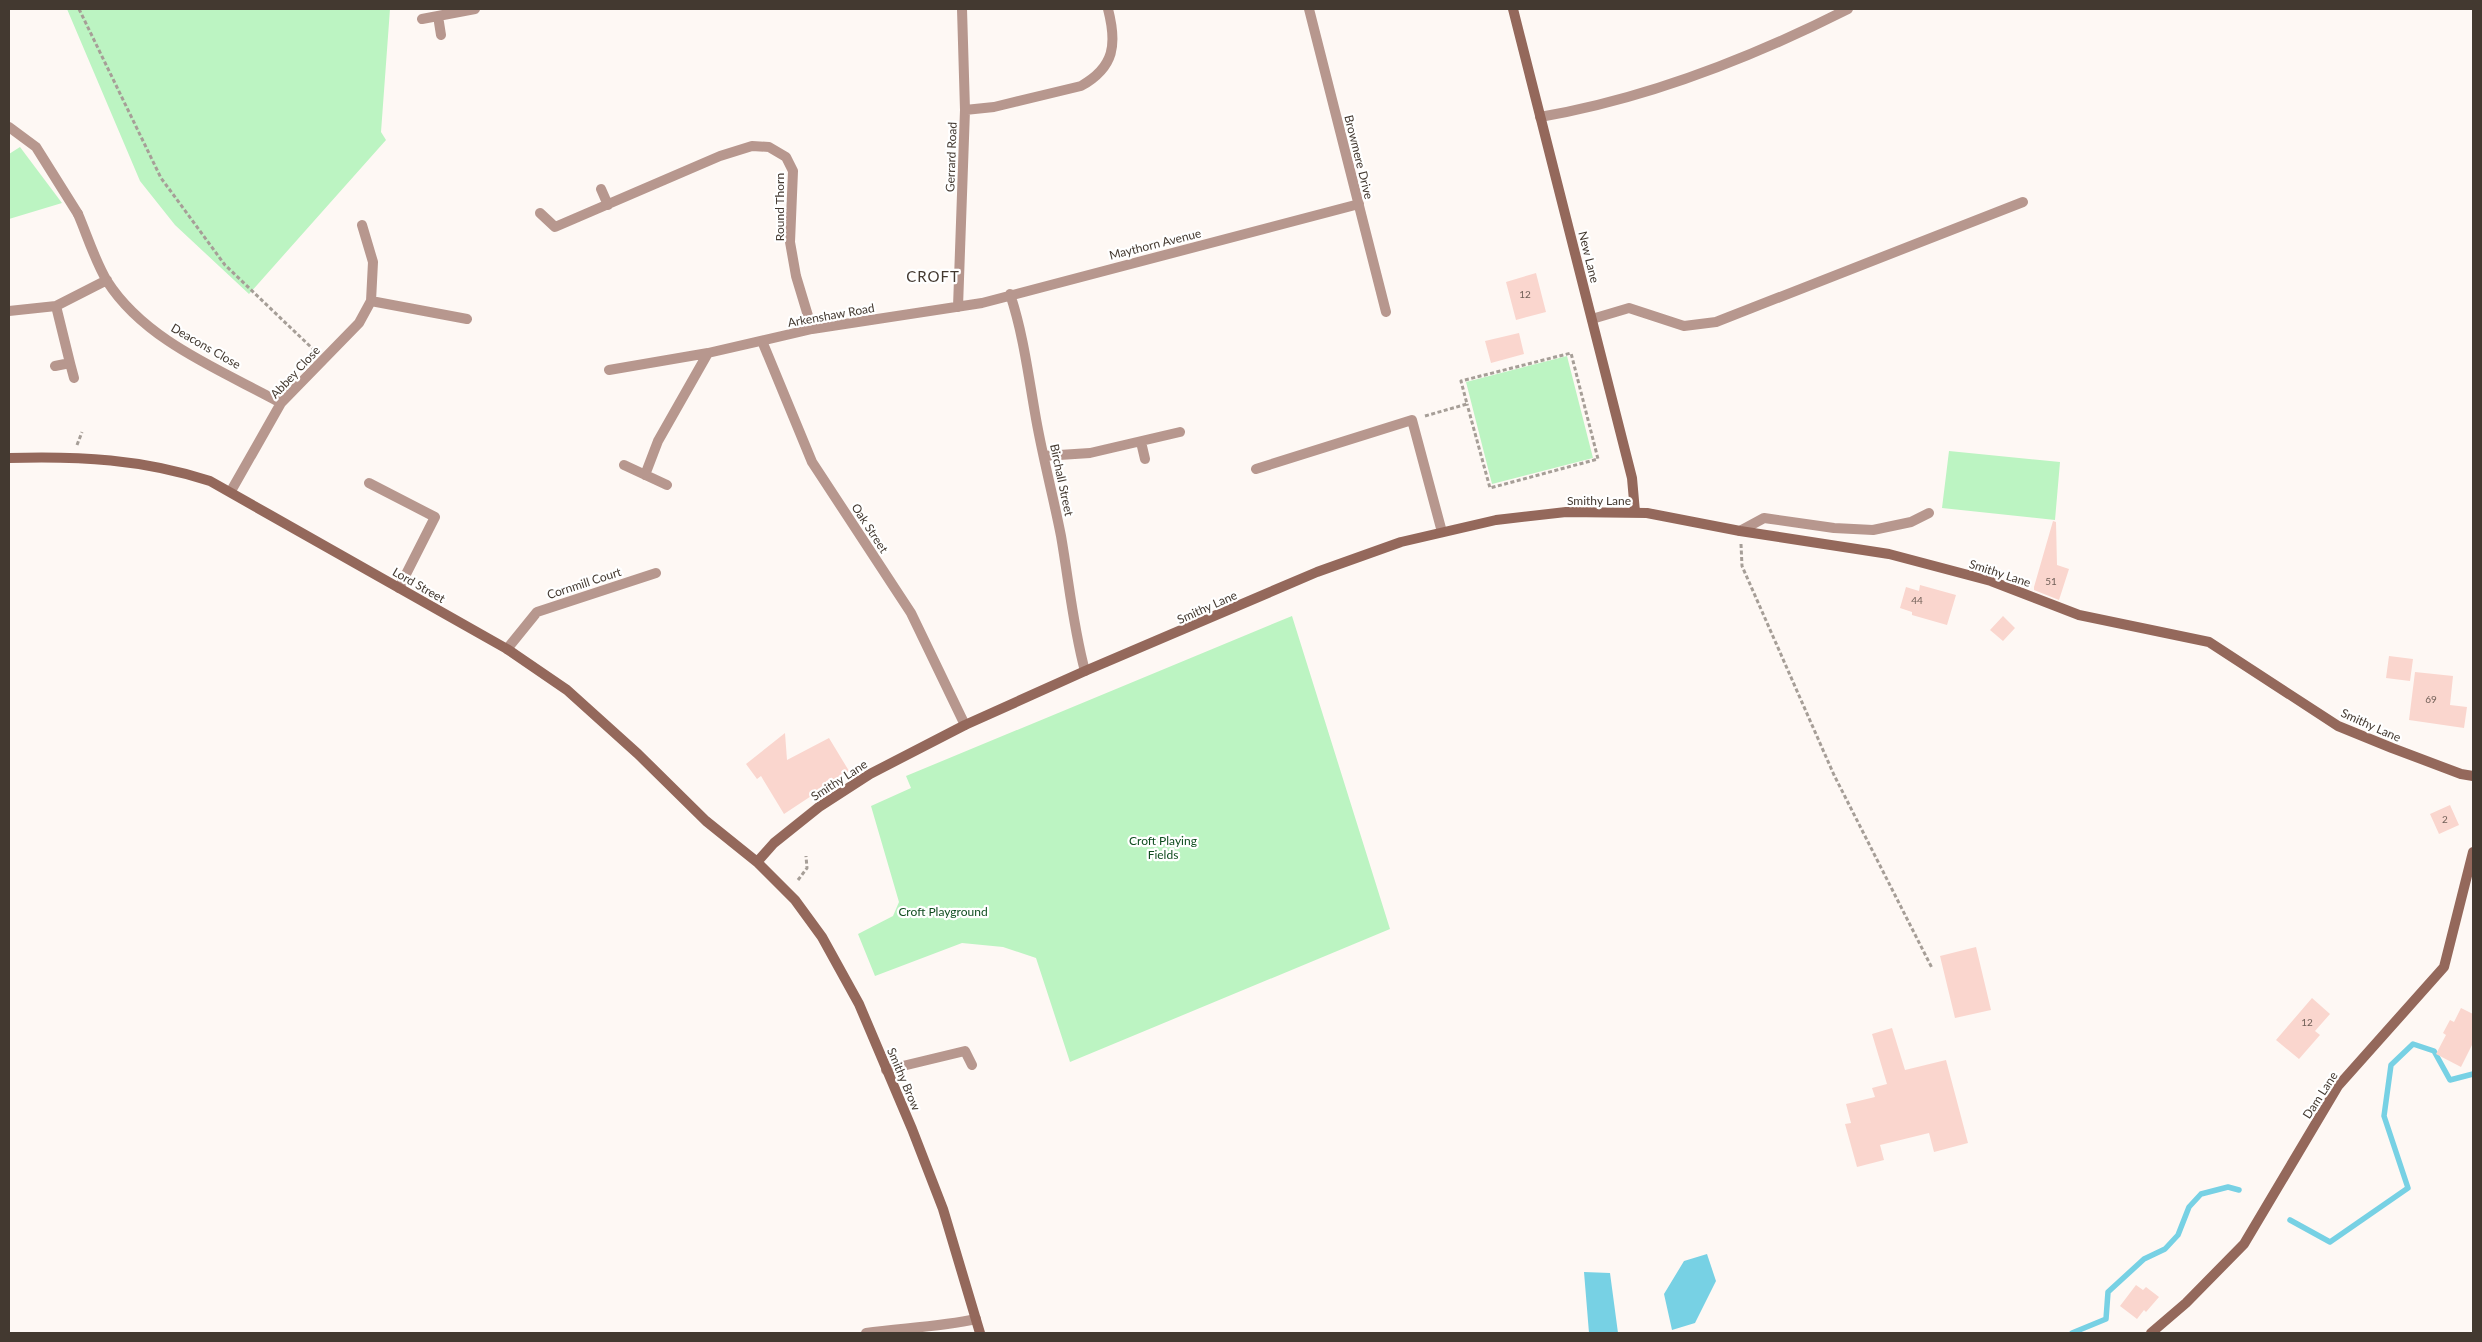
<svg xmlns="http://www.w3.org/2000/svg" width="2482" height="1342" font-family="Lato,sans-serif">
  <rect width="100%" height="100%" fill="#fef8f4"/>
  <path fill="#bcf4c2" d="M67 9H390L381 132 386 140 249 294 175 225 140 181Z
    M20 147 62 203 9 219V154Z
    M1567 356 1593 458 1492 484 1466 382Z
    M1949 451 2060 462 2055 520 1942 508Z
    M1292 616 1390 929 1070 1062 1036 958 1003 947 962 943 875 976 858 934 893 916 899 902 871 806 911 788 906 776Z"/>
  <path fill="#77d1e4" d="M1707 1254 1716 1281 1695 1323 1672 1330 1664 1294 1684 1261Z
    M1584 1272 1610 1273 1618 1333H1589Z"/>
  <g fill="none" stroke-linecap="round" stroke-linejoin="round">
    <path stroke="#77d1e4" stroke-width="5.5" d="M2290 1220 2330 1242 2408 1188 2384 1116 2391 1065 2413 1044 2434 1051 2450 1080 2473 1074
      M2072 1333 2106 1319 2108 1292 2144 1259 2165 1249 2178 1235 2189 1207 2201 1194 2228 1187 2239 1190"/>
  </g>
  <path fill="#fad6ce" d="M1536 273 1546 312 1516 320 1506 282Z
    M1519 333 1524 354 1491 363 1485 341Z
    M2053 521 2056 522 2057 565 2069 569 2059 600 2034 590V587Z
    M1920 585 1956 595 1947 625 1912 615V612L1900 608 1906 587 1919 591Z
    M2003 616 2015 628 2003 641 1990 630Z
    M2389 656 2413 659 2410 681 2386 678Z
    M2415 672 2453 676 2450 705 2467 707 2464 728 2409 720Z
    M785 733 787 760 829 738 849 771 784 814 761 776 757 779 746 764Z
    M2450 805 2459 825 2439 834 2430 814Z
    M1976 947 1991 1010 1955 1018 1940 956Z
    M2312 998 2330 1014 2315 1031 2320 1035 2299 1059 2276 1040Z
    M2461 1008 2473 1014V1043L2461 1067 2436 1054 2446 1035 2443 1033 2450 1020 2454 1022Z
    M1892 1028 1905 1070 1946 1060 1968 1143 1934 1152 1929 1133 1880 1145 1884 1160 1857 1167 1845 1124 1851 1123 1846 1104 1875 1097 1872 1088 1887 1084 1872 1034Z
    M2136 1285 2143 1290 2146 1287 2159 1297 2146 1312 2144 1310 2137 1319 2120 1306Z"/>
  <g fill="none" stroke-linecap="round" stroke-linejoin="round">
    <path stroke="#a69e97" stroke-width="3" stroke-dasharray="4 2.5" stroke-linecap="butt" d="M79 9 161 178 225 265 314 350
      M1425 416 1467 404 1461 381 1571 353 1598 459 1490 488 1467 404
      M77 445 82 432
      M1741 544 1742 566 1834 775 1932 968
      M798 880 807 868 806 856"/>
    <path stroke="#b7978e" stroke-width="10" d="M1540 117C1646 99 1753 57 1848 9
      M9 127 36 147 78 214
      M1592 319 1629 308 1684 326 1716 322 2023 202
      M1740 531 1764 518 1834 528 1873 530 1911 522 1929 513
      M886 1070 965 1051 972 1065
      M866 1333C902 1328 940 1327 976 1319"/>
    <path stroke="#b7978e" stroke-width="10" d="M1309 9 1386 312
      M438 16 441 35
      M422 19 475 9
      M965 110 994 107 1081 86C1115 67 1117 44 1108 9
      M601 189 608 205
      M540 213 555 227 720 156 752 146 769 147 786 157 793 171 790 242 796 276 812 329
      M78 214C87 235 95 261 107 281 145 341 221 370 281 403
      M1010 294C1023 333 1028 373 1035 413 1042 455 1053 495 1061 536 1069 582 1073 627 1085 671
      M371 301 467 319
      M56 306 70 363
      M958 307 965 110 962 9
      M9 311 56 306 107 280
      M762 341 812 462 911 613 965 725
      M55 366 70 363 74 378
      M609 370 708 353 812 329 982 303 1359 204
      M1141 442 1145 459
      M1044 456 1090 453 1180 432
      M624 465 667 485
      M1256 469 1412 420 1442 532
      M645 475 658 441 708 353
      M369 483 435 517 399 588
      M231 491 281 403 359 323 371 301 373 262 362 225
      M507 649 537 612 656 573"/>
    <path stroke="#94685b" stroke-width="10" d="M1513 9 1632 478 1635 512
      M9 458C80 456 142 459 210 481L507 649 567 690 638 754 706 821 757 862 795 900 822 937 859 1004 912 1129 943 1209 980 1333
      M757 862 774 843 819 807 870 774 965 725 1085 671 1317 572 1401 542 1496 520 1566 512 1647 513 1740 531 1889 554 1991 581 2079 615 2209 642 2338 726 2392 748 2461 774 2473 776
      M2151 1333 2186 1303 2244 1244 2338 1086 2444 967 2473 852"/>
  </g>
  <g text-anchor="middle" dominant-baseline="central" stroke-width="4.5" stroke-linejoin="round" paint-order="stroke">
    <g font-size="10" fill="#716058">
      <text x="1525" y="294">12</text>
      <text x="2051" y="581">51</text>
      <text x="1917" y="600">44</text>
      <text x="2431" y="699">69</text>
      <text x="2445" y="819">2</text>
      <text x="2307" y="1022">12</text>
    </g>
    <g font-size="12" fill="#433930" stroke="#fff">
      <text transform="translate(951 157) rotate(-88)">Gerrard Road</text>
      <text transform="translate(1359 157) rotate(76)">Browmere Drive</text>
      <text transform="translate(779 207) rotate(-90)">Round Thorn</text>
      <text transform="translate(1155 244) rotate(-14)">Maythorn Avenue</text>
      <text transform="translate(1589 257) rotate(76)">New Lane</text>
      <text transform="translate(831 315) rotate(-10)">Arkenshaw Road</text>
      <text transform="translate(206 346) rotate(30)">Deacons Close</text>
      <text transform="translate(295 372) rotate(-47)">Abbey Close</text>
      <text transform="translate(1062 480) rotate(78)">Birchall Street</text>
      <text x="1599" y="500">Smithy Lane</text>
      <text transform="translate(870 528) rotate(57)">Oak Street</text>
      <text transform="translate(2000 573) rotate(18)">Smithy Lane</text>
      <text transform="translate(584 583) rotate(-18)">Cornmill Court</text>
      <text transform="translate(419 585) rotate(30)">Lord Street</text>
      <text transform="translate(1207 607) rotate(-24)">Smithy Lane</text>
      <text transform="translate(2371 725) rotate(24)">Smithy Lane</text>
      <text transform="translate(839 780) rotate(-33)">Smithy Lane</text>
      <text transform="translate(904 1079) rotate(67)">Smithy Brow</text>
      <text transform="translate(2320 1095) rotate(-57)">Dam Lane</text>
    </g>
    <g font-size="12" fill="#104d20" stroke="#fff">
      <text x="1163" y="840">Croft Playing<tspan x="1163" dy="14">Fields</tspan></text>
      <text x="943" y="911">Croft Playground</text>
    </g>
    <g font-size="15" letter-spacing="1" fill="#433930" stroke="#fff">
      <text x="933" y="276">CROFT</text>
    </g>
  </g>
  <rect width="2482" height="1342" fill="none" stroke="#433930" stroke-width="20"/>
</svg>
